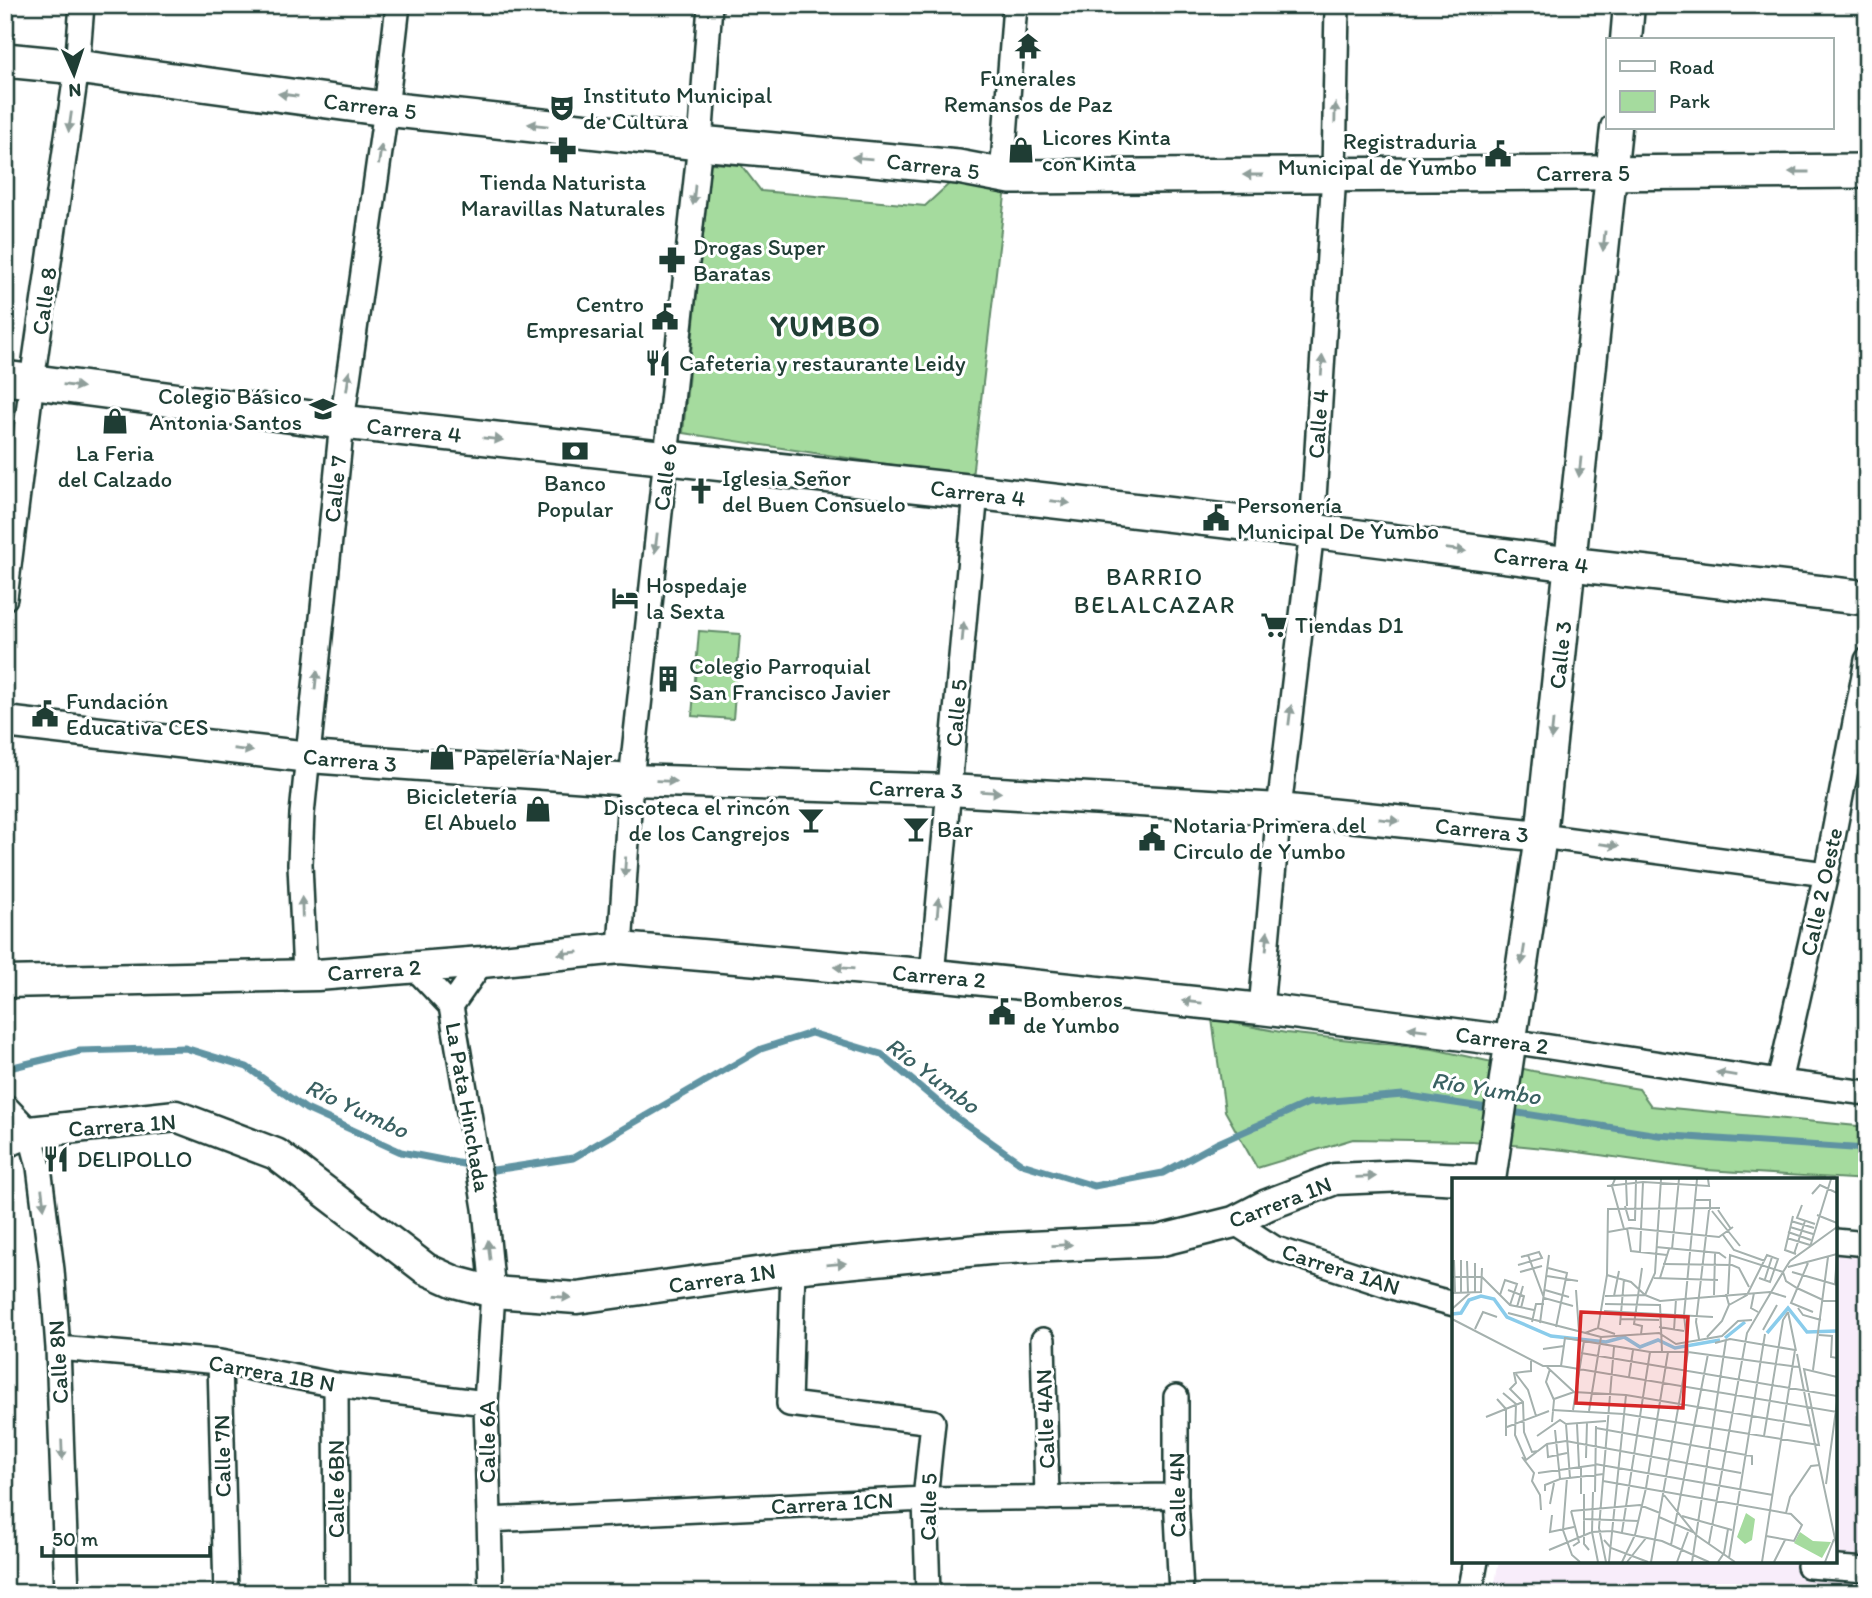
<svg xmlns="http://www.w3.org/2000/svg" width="1872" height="1598" font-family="Itim,sans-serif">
  <rect width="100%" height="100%" fill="#fff"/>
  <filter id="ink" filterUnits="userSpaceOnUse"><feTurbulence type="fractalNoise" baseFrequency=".0143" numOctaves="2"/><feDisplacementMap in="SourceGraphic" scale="14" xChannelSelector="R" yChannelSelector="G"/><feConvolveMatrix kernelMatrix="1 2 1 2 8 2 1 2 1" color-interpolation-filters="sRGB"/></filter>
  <g filter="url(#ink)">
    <path fill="#f8edfa" d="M1835 1252 1867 1254 1858 1442 1867 1452V1593H1493L1499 1561H1835Z"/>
    <path fill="#a5db9e" stroke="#628c69" stroke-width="2" d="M710 163 741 165 761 191 925 206 950 183 1006 187 972 477 683 433Z
      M699 631 740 634 733 719 692 716Z
      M1212 1019 1286 1033 1433 1049 1533 1071 1639 1089 1651 1106 1867 1127V1180L1706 1170 1564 1150 1472 1141 1353 1139 1257 1168 1225 1111Z"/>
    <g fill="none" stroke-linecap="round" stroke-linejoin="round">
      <path stroke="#5f93a2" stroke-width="7" d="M5 1069 80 1051 185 1048 247 1067 306 1109 401 1152 494 1170 573 1158 761 1049 811 1033 881 1054 957 1118 1022 1164 1094 1186 1163 1173 1216 1144 1308 1103 1403 1095 1494 1109
        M1506 1111 1658 1135 1867 1149"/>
      <g stroke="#1f3d34" stroke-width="28">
        <path id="minor" d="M1002 176 1015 5
          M5 598 32 381 77 67 82 5
          M1541 836 1826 874
          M620 948 631 780 700 143 710 5
          M414 967 451 1006 485 1208 493 1292 486 1403 491 1593
          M305 975 300 864 302 814 342 422 386 109 398 5
          M932 975 976 492
          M451 1006 482 962
          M1261 1009 1279 809 1312 531 1334 174 1337 5
          M1510 1041 1779 1082 1867 1093
          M1779 1082 1826 874 1867 660
          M5 1106 30 1132 39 1167 52 1270 58 1348 67 1593
          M1234 1222 1274 1248 1402 1290 1454 1304
          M1835 1241 1867 1244
          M793 1268 789 1404 933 1422 925 1499 928 1593
          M1043 1340 1047 1498
          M58 1348 220 1362 336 1385 486 1403
          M220 1362 226 1593
          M336 1385 337 1593
          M1176 1397V1496L1181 1593
          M489 1520 925 1499 1176 1496
          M1809 1566 1867 1570
          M1470 1593 1476 1561"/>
      </g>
      <g stroke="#1f3d34" stroke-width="35">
        <path id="tertiary" d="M1626 40 1629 5
          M5 722 309 757 631 780 949 790 1279 809 1541 836
          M5 982 317 975 482 962 620 948 945 976 1261 1009 1510 1041
          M5 1142 30 1132 176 1116 276 1154 426 1269 455 1282 493 1292 577 1298 793 1268 989 1249 1158 1241 1234 1222 1267 1205 1335 1179 1405 1176 1479 1180
          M1490 1180 1541 836 1616 128"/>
      </g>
      <g stroke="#1f3d34" stroke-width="38">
        <path id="secondary" d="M5 60 77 67 386 109 700 143 958 167 1011 177 1867 171
          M5 378 342 422 976 492 1312 531 1570 564 1867 598"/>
      </g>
      <use href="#minor" stroke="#fff" stroke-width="23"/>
      <use href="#tertiary" stroke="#fff" stroke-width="30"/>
      <use href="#secondary" stroke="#fff" stroke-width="33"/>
    </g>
    <defs><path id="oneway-solid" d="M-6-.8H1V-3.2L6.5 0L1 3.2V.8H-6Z" transform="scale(1.75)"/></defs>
    <g fill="#8f9e9a">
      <use href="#oneway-solid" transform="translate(288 95) rotate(-172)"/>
      <use href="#oneway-solid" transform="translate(1335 113) rotate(-89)"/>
      <use href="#oneway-solid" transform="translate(70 122) rotate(98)"/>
      <use href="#oneway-solid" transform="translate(538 125) rotate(-174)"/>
      <use href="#oneway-solid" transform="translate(380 155) rotate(-82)"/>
      <use href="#oneway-solid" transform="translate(862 158) rotate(-175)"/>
      <use href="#oneway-solid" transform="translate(1799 172) rotate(180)"/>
      <use href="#oneway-solid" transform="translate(1253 175) rotate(180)"/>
      <use href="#oneway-solid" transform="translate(694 195) rotate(96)"/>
      <use href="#oneway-solid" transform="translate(1604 241) rotate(96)"/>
      <use href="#oneway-solid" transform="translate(1322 365) rotate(-86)"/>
      <use href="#oneway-solid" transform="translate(348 381) rotate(-82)"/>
      <use href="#oneway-solid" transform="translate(73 386) rotate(8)"/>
      <use href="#oneway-solid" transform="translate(493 439) rotate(6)"/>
      <use href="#oneway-solid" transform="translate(1580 467) rotate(96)"/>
      <use href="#oneway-solid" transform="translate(1060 502) rotate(7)"/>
      <use href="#oneway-solid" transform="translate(656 543) rotate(97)"/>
      <use href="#oneway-solid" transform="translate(1456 550) rotate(7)"/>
      <use href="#oneway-solid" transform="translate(963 632) rotate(-85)"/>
      <use href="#oneway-solid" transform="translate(316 680) rotate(-84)"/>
      <use href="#oneway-solid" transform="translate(1290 715) rotate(-83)"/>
      <use href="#oneway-solid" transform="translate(1552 730) rotate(96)"/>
      <use href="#oneway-solid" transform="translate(243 750) rotate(7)"/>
      <use href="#oneway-solid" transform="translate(666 781) rotate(2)"/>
      <use href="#oneway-solid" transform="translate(991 792) rotate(3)"/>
      <use href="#oneway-solid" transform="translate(1389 820) rotate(6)"/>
      <use href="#oneway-solid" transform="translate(1609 845) rotate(8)"/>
      <use href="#oneway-solid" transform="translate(625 867) rotate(94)"/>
      <use href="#oneway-solid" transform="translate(302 907) rotate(-92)"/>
      <use href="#oneway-solid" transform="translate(938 907) rotate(-85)"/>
      <use href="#oneway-solid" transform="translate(1267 941) rotate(-85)"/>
      <use href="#oneway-solid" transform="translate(568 953) rotate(174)"/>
      <use href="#oneway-solid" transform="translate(1523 955) rotate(99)"/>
      <use href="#oneway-solid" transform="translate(844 968) rotate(-175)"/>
      <use href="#oneway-solid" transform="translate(1192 1002) rotate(-174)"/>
      <use href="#oneway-solid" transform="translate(1418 1029) rotate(-173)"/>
      <use href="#oneway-solid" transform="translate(1726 1074) rotate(-171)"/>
      <use href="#oneway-solid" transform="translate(1366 1177) rotate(-2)"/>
      <use href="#oneway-solid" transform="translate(43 1199) rotate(83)"/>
      <use href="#oneway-solid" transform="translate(1062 1245) rotate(-3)"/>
      <use href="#oneway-solid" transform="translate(489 1250) rotate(-96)"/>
      <use href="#oneway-solid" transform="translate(836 1264) rotate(-5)"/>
      <use href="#oneway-solid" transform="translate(561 1297) rotate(4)"/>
      <use href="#oneway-solid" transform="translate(62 1450) rotate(88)"/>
    </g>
  </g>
  <defs>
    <g id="temple-bare" transform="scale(2.1)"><path d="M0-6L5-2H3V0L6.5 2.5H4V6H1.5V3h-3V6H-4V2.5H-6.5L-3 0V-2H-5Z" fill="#1f3d34" stroke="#fff" stroke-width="2.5" paint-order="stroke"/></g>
    <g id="theatre-bare" transform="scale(2.1)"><path d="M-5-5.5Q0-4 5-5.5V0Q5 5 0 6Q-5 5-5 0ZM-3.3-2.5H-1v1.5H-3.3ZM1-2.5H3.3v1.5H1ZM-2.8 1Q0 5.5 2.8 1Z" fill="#1f3d34" stroke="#fff" stroke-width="2.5" paint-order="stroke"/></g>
    <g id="pharmacy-bare" transform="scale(2.1)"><path d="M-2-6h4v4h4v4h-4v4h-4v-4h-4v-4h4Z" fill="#1f3d34" stroke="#fff" stroke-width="2.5" paint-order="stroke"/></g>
    <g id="shop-bare" transform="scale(2.1)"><path d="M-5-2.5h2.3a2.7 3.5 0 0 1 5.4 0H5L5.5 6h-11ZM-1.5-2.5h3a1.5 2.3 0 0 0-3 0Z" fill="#1f3d34" stroke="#fff" stroke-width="2.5" paint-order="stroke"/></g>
    <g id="civic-bare" transform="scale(2.1)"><path d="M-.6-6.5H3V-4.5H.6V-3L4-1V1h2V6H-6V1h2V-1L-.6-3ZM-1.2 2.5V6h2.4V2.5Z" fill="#1f3d34" stroke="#fff" stroke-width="2.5" paint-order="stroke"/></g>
    <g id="restaurant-bare" transform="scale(2.1)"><path d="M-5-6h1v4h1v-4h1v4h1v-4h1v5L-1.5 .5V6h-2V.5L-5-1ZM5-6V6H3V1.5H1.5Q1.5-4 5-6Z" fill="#1f3d34" stroke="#fff" stroke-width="2.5" paint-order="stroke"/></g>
    <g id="school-bare" transform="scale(2.1)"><path d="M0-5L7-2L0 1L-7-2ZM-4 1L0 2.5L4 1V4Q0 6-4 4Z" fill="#1f3d34" stroke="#fff" stroke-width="2.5" paint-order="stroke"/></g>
    <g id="bank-bare" transform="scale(2.1)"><path d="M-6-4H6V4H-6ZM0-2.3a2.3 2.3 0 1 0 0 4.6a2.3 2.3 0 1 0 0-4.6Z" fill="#1f3d34" stroke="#fff" stroke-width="2.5" paint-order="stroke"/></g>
    <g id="church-bare" transform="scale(2.1)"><path d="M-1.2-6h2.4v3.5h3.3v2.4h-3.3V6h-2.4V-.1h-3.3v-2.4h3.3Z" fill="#1f3d34" stroke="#fff" stroke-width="2.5" paint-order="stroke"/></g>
    <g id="hotel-bare" transform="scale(2.1)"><path d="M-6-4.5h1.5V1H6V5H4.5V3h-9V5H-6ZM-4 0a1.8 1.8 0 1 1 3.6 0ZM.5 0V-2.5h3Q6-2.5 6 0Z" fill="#1f3d34" stroke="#fff" stroke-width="2.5" paint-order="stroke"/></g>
    <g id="supermarket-bare" transform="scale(2.1)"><path d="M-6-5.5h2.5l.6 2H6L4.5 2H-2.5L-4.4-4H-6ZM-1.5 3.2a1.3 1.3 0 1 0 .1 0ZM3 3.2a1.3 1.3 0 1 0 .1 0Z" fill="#1f3d34" stroke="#fff" stroke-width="2.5" paint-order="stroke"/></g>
    <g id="building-bare" transform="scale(2.1)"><path d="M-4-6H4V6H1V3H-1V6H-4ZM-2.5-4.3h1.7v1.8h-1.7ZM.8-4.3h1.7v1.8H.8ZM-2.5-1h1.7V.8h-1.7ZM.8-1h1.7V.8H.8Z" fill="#1f3d34" stroke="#fff" stroke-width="2.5" paint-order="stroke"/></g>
    <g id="bar-bare" transform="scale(2.1)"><path d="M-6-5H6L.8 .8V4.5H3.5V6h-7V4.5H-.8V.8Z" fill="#1f3d34" stroke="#fff" stroke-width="2.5" paint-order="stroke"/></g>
  </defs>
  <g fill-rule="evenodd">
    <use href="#temple-bare" x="1028" y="46"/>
    <use href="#theatre-bare" x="562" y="108"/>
    <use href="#pharmacy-bare" x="563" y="150"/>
    <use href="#shop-bare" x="1021" y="150"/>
    <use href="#civic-bare" x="1498" y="154"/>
    <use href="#pharmacy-bare" x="672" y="260"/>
    <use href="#civic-bare" x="665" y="317"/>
    <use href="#restaurant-bare" x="658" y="363"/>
    <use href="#school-bare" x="323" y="409"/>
    <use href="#shop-bare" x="115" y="421"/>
    <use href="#bank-bare" x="575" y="451"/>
    <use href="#church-bare" x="701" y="491"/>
    <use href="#civic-bare" x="1216" y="518"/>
    <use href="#hotel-bare" x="625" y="598"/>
    <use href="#supermarket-bare" x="1274" y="625"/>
    <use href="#building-bare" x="668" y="679"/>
    <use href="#civic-bare" x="45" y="714"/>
    <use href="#shop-bare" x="442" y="757"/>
    <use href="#shop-bare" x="538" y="809"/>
    <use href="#bar-bare" x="811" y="820"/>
    <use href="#bar-bare" x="916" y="829"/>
    <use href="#civic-bare" x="1152" y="838"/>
    <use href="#civic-bare" x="1002" y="1012"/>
    <use href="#restaurant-bare" x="56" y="1159"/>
  </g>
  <g text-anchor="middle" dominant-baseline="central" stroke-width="6" stroke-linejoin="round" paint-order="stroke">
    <g font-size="23" fill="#1f3d34" stroke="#fff" text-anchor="start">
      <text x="1028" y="78" text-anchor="middle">Funerales<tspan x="1028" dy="26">Remansos de Paz</tspan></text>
      <text x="583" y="95">Instituto Municipal<tspan x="583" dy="26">de Cultura</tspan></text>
      <text x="1042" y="137">Licores Kinta<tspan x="1042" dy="26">con Kinta</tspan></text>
      <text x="1477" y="141" text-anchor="end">Registraduria<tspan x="1477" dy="26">Municipal de Yumbo</tspan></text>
      <text x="563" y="182" text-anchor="middle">Tienda Naturista<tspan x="563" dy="26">Maravillas Naturales</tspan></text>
      <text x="693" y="247">Drogas Super<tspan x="693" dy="26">Baratas</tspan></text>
      <text x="644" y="304" text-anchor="end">Centro<tspan x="644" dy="26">Empresarial</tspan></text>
      <text x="679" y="363">Cafeteria y restaurante Leidy</text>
      <text x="302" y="396" text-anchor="end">Colegio Básico<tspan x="302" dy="26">Antonia Santos</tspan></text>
      <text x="115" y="453" text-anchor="middle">La Feria<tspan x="115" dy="26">del Calzado</tspan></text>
      <text x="722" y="478">Iglesia Señor<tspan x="722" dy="26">del Buen Consuelo</tspan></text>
      <text x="575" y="483" text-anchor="middle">Banco<tspan x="575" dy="26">Popular</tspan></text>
      <text x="1237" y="505">Personería<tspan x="1237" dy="26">Municipal De Yumbo</tspan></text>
      <text x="646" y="585">Hospedaje<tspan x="646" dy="26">la Sexta</tspan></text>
      <text x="1295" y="625">Tiendas D1</text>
      <text x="689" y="666">Colegio Parroquial<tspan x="689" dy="26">San Francisco Javier</tspan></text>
      <text x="66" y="701">Fundación<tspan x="66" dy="26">Educativa CES</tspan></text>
      <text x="463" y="757">Papelería Najer</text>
      <text x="517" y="796" text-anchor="end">Bicicletería<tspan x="517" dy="26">El Abuelo</tspan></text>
      <text x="790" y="807" text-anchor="end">Discoteca el rincón<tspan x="790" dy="26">de los Cangrejos</tspan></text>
      <text x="1173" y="825">Notaria Primera del<tspan x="1173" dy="26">Circulo de Yumbo</tspan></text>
      <text x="937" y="829">Bar</text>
      <text x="1023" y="999">Bomberos<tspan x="1023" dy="26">de Yumbo</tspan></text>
      <text x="77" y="1159">DELIPOLLO</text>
    </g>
    <g font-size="23" fill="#1f3d34" stroke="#fff">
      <text transform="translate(370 106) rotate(7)">Carrera 5</text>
      <text transform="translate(933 166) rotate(7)">Carrera 5</text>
      <text x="1583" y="173">Carrera 5</text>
      <text transform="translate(44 301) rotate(-82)">Calle 8</text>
      <text transform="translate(1318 424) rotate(-86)">Calle 4</text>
      <text transform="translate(414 430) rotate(6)">Carrera 4</text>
      <text transform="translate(665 477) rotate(-83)">Calle 6</text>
      <text transform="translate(335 489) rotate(-84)">Calle 7</text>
      <text transform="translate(978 493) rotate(7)">Carrera 4</text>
      <text transform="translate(1541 560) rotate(7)">Carrera 4</text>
      <text transform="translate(1560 655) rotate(-84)">Calle 3</text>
      <text transform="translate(956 713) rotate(-85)">Calle 5</text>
      <text transform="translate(350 760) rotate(5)">Carrera 3</text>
      <text transform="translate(916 789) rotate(2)">Carrera 3</text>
      <text transform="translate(1482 830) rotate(6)">Carrera 3</text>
      <text transform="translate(1821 892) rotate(-78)">Calle 2 Oeste</text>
      <text transform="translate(374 970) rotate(-4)">Carrera 2</text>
      <text transform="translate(939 976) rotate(5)">Carrera 2</text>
      <text transform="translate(1502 1040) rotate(8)">Carrera 2</text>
      <text transform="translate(468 1107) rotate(80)">La Pata Hinchada</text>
      <text transform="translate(122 1125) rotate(-4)">Carrera 1N</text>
      <text transform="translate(1280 1202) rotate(-21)">Carrera 1N</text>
      <text transform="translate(1341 1269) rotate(18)">Carrera 1AN</text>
      <text transform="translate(722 1278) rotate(-8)">Carrera 1N</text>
      <text transform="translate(58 1362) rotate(-93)">Calle 8N</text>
      <text transform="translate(272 1373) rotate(10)">Carrera 1B N</text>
      <text transform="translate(1045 1419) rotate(-92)">Calle 4AN</text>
      <text transform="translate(487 1442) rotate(-90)">Calle 6A</text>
      <text transform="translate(222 1456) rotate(-91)">Calle 7N</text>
      <text transform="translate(336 1489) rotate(-90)">Calle 6BN</text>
      <text transform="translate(1177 1495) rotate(-91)">Calle 4N</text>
      <text transform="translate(832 1503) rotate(-3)">Carrera 1CN</text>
      <text transform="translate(928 1507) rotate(-89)">Calle 5</text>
    </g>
    <g font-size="24" letter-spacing="2" fill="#1f3d34" stroke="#fff">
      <text x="1155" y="576">BARRIO<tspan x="1155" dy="28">BELALCAZAR</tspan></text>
    </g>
    <g font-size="24" font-style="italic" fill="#3a6162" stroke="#fff">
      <text transform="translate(933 1075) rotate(37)">Río Yumbo</text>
      <text transform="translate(1486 1088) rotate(9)">Río Yumbo</text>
      <text transform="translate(357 1108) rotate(25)">Río Yumbo</text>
    </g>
    <g font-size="30" font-weight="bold" letter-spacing="2" fill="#1f3d34" stroke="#fff">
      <text x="826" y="325">YUMBO</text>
    </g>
  </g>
  <g transform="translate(1452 1178)">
    <rect width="385" height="385" fill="#fff"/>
    <path d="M294 335 303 341 300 362 293 366 285 359ZM348 354 361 363 379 364 370 380 342 365Z" fill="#a5db9e"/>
    <path fill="none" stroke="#8acceb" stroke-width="3.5" d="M0 136 9 135 17 122 29 118 42 121 55 139 99 158 154 164 172 159 188 169 206 162 223 170 268 162M315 155 336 130 355 154 385 153M273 160 293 144"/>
    <path fill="none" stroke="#a5b1ae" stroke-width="2" d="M163 1 160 8 172 51M174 2 175 28M155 8 191 4 257 8 256 1M360 16 368 7 385 15M243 22H258V32M350 27 345 40 363 46M173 28 177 42H183L184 2M266 32 279 51M260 33 288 68M365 37 385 45M341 38 333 72 344 76M339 43 362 50M338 49 361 56M175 50 179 73 215 77M156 54 178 50 267 59 281 49M336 54 359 62M271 57 282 72 313 83M335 60 358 67M204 69 267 75 274 80M358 69 379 1M220 71 227 1M188 74 191 4M342 76 353 43M76 77 92 120 121 128M2 82 3 115M15 83 16 115M23 85V114M356 85 339 125 361 134M211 86 280 87 287 90 297 109M66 87 90 80 87 74 69 79M336 89 385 76M96 90 115 95 104 149M68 94 90 88M331 94 338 83 385 49M331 94 334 103 345 110 373 123H385M340 94 385 107M155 97 179 104 193 117M95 98 126 103M0 99H30L58 127 82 132M202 100 266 102M208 100 217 71M313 101 320 79M383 106 385 76M56 112 72 118 69 130M93 112 117 119M124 112 127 154M0 115 29 114 30 90M9 115V82M302 115 299 130 306 134M276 116 278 77 331 94M48 117 53 102 65 106 58 127M193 117 203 95 209 1M262 117 263 75M153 118 193 117 208 123 318 114 334 119M162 118 167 93M153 126 208 127M208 126 210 174M277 127 295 117 315 77 326 81 318 104 307 100M65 129 71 108M346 130 351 137 369 142M0 131 18 115M152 133 261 139M336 134 344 173M56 135 149 159 207 155 224 166 270 158 286 143 300 142M0 141 91 188H109L355 229 385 370M168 141 207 142M80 144 84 126H92M88 145 97 77M168 147 172 101M207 149 232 153M146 150 155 97 156 31 268 30M23 151 31 134 45 139M222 152 224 121M311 152 325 127M133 155 146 150 163 156M189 156 190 148 182 146 190 90M367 157 380 158 379 179 385 180M255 159 270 143 277 127 274 116M247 161 244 144 257 32M263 165 278 161 343 172M91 171 112 168M129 175 385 218M345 176 355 229 385 234M79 183V193L62 195 64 205 58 211 71 224 72 254 80 274 86 273M109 188 113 160 198 174H236L347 189M95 189 122 214 174 217 360 248M98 191 94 204 102 222 100 244M361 192 376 79M64 196 76 212 84 238M177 199 181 172M51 215 64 226 63 257 74 282 95 266 114 263 289 295M45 221 54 231V258M102 221 122 214M100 232 172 236 367 267 352 191 385 199M121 232 132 163M137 233 149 159M34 239 71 224M114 246 118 300M125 246 127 289M55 249 97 233M144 250 300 278V287M103 252 108 301M85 258 108 242 114 246 154 243M312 258 331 142 336 134M95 266 96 279 115 275M70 279 82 295 80 303 88 317 89 332M134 280 135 244M143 286 321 317M129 289V316M86 295 143 287M115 300 111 352 120 377 128 384M151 303 339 336 350 347 342 363 314 358M374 306 385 224M93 313V307L108 301 152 296M141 314 140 354 146 384M143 314 144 248M132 316V366L137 372M212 317 244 357 283 384M98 326 102 305M119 333 188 327 208 335M119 333 127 364 121 368M334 335 338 319 359 288 368 287M100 337 98 354 122 349M230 338 280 352M207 339 241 354M131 341 187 343M170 354 198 174M152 362 159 370 196 384M257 365 295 155 331 94M219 367 256 176M97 372 140 354 160 353 210 363 257 384M277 380 313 156M154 384 147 350 162 169M157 384 174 217M170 384 183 357 194 310 216 174M175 384 194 360M199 384 236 174 232 137 245 1M225 384 236 354M240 384 274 162M266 384 272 375 276 351M310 384 343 172M322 384 333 362M373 384 382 361"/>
    <path fill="#d62828" fill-opacity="0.15" stroke="#d62828" stroke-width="3.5" d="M129 134 236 139 231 230 124 225Z"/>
    <rect width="385" height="385" fill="none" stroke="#1f3d34" stroke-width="3.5"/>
  </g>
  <rect width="1872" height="1598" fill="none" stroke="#fff" stroke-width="28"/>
  <rect x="14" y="14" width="1844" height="1570" fill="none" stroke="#1f3d34" stroke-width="2.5" filter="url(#ink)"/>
  <rect x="1606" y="38" width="228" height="91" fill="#ffffff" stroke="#a5b1ae" stroke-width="2"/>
  <rect x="1620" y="61" width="35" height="10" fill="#ffffff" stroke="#a5b1ae" stroke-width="2"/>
  <text x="1669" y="74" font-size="21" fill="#1f3d34">Road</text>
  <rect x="1620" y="91" width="35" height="21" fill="#a5db9e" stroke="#a5b1ae" stroke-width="2"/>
  <text x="1669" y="108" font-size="21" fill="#1f3d34">Park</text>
  <g transform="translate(74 74) rotate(177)" stroke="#ffffff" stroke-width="5" paint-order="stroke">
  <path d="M0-5L12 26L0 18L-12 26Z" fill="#1f3d34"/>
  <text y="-10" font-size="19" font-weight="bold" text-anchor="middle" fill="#1f3d34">N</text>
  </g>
  <path d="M42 1546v10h168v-10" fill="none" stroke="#1f3d34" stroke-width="3.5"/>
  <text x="52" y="1546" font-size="21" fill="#1f3d34" stroke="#ffffff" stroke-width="5" paint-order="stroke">50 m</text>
</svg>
